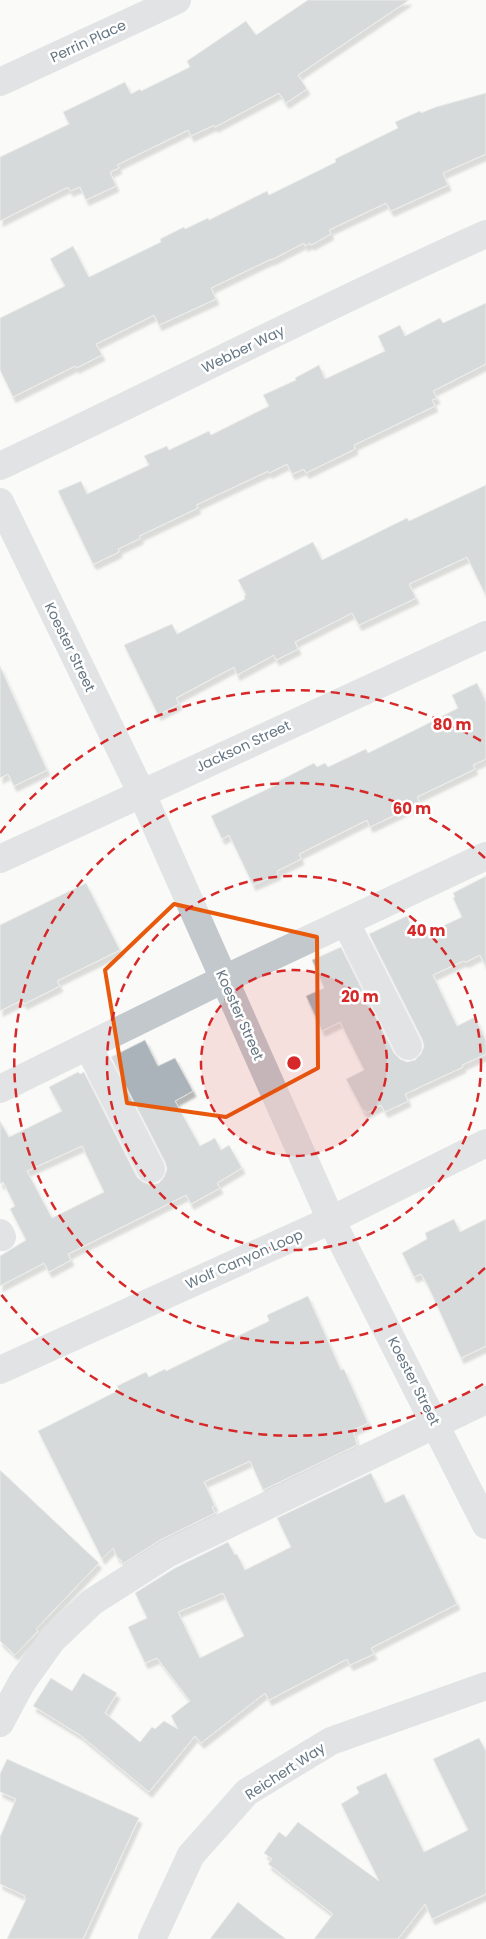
<svg xmlns="http://www.w3.org/2000/svg" width="486" height="1939" font-family="Poppins,sans-serif">
  <defs>
    <filter id="shadow"><feDropShadow dx="3" dy="5.5" stdDeviation="1" flood-color="#0004"/></filter>
  </defs>
  <rect width="100%" height="100%" fill="#fafaf8"/>
  <path fill="#aab3b9" stroke="#dcdcda" fill-rule="evenodd" filter="url(#shadow)" d="M308 0H409L298 75 307 89 286 103 279 93 215 127 214 125 191 136 188 130 117 165 119 168 110 172 116 186 86 200 80 187 70 191 68 187 0 221V157L69 124 63 112 88 100 125 82 131 94 140 89 141 91 190 67 187 61 246 21 256 35Z
    M486 93V154L443 173 448 185 391 211 386 203 329 230 331 234 311 245 310 243 305 246 304 243 271 260V259L211 288 216 299 159 325 154 315 96 344 102 355 76 368 75 366 13 397 0 370V318L65 286 50 259 73 246 89 277 161 242 160 239 184 227 185 229 208 218 209 220 267 191 269 195 336 162 335 159 398 128 395 122 420 111 421 113 436 107Z
    M486 303V364L433 391 437 398 432 400 435 406 354 445 355 449 306 473 304 469 292 474 287 464 269 473 268 471 196 505 198 508 139 536 141 538 118 549 119 552 94 564 92 562 58 491 81 481 87 494 149 465 144 456 167 446 169 450 209 431 211 435 269 406 263 395 296 380 295 378 319 365 325 379 385 351 378 336 400 325 405 336 440 318 443 323Z
    M486 485V596L467 557 409 584 416 598 359 625 352 613 295 642 298 649 276 660 274 655 237 675 234 667 176 698 179 704 158 715 124 645 172 624 177 634 245 599 244 596 246 595 238 580 313 542 322 560 407 518 409 521Z
    M0 666 47 770 14 786 8 774 0 778Z
    M477 683 486 702V759L473 765 475 769 417 797 420 803 370 827 367 820 299 854 301 859 277 871 278 874 253 885 229 835 222 839 211 816 278 784 277 782 314 763 317 767 325 763 328 767 366 749 368 753 425 725 458 708 452 695Z
    M486 876V967L480 955 466 962 463 961 433 975 457 1026 475 1017 486 1041V1054L462 1065 463 1067 405 1094 408 1101 385 1112 381 1105 366 1113 365 1110 363 1111 346 1079 364 1070 340 1022 322 1031 306 996 324 988 312 960 341 947 394 1053 400 1059 407 1062 415 1060 421 1054 424 1046 422 1039 369 934 407 916 417 938 462 917 453 898 455 897 453 893Z
    M86 883 120 950 57 981 60 986 24 1004 22 1000 0 1011V925Z
    M145 1040 158 1066 175 1058 193 1091 175 1101 200 1146 215 1138 221 1150 229 1145 242 1168 217 1183 220 1188 191 1204 186 1195 68 1254 71 1260 49 1272 44 1263 0 1286V1256L26 1240 10 1209 15 1206 3 1182 0 1184V1121L9 1137 62 1111 49 1087 78 1072 80 1074 84 1072 137 1177 143 1182 151 1185 159 1183 164 1177 167 1169 165 1162 111 1057ZM82 1146 104 1192 52 1218 27 1171Z
    M454 1219 460 1232 486 1219V1346L461 1358 427 1284 421 1274 414 1277 402 1253 427 1239 425 1233Z
    M308 1296 341 1370 344 1369 368 1423 353 1430 357 1445 263 1490 250 1461 204 1482 215 1506 212 1507 215 1513 160 1540 121 1565 122 1561 117 1557 113 1548 102 1559 38 1431 119 1390 117 1386 146 1372 149 1377 165 1369 166 1371 269 1321 267 1315Z
    M0 1470 99 1563 36 1629 38 1631 15 1655 0 1641Z
    M371 1473 385 1503 404 1494 457 1604 371 1648 374 1654 350 1665 347 1659 269 1700 265 1693 201 1743 195 1736 149 1792 80 1735 33 1706 51 1678 72 1691 83 1673 117 1693 105 1713 140 1742 152 1727 155 1729 164 1721 178 1729 171 1716 190 1701 157 1658 145 1663 128 1627 147 1618 135 1593 175 1568 228 1542 235 1555 237 1554 245 1570 291 1547 277 1518ZM223 1593 244 1636 200 1658 178 1612Z
    M479 1738 486 1751V1894L432 1919 425 1904 398 1939H314L333 1914 268 1864 272 1859 264 1853 279 1832 286 1837 298 1822 379 1881 341 1804 359 1793 356 1787 386 1773 424 1852 468 1830 433 1759Z
    M7 1759 139 1818 83 1939H7L26 1899 24 1898 25 1896 0 1884V1837L16 1799 0 1792V1774Z
    M238 1902 263 1922 286 1939H210Z"/>
  <g fill="none" stroke-linecap="round" stroke-linejoin="round">
    <path stroke="#c3c8cc" stroke-width="28" d="M0 82 177 0
      M0 466C163 390 322 307 486 234
      M0 502 141 792 331 1220 486 1525
      M0 859 486 635
      M346 923 408 1046
      M88 1046 151 1169
      M0 1089 224 979 486 856
      M0 1233 2 1237
      M0 1370 331 1220 486 1143
      M0 1723 22 1682 52 1640 92 1602 167 1554 486 1400
      M152 1939 191 1855 247 1792 331 1741 486 1686"/>
  </g>
  <path d="M0 0H486V1939H0ZM174 904 317 937 318 1068 226 1117 127 1103 105 970Z" fill="#fafaf8" fill-opacity=".55" fill-rule="evenodd"/>
  <path fill="none" stroke="#e8590c" stroke-width="4" stroke-linejoin="round" d="M174 904 317 937 318 1068 226 1117 127 1103 105 970Z"/>
  <circle cx="294" cy="1063" r="93" fill="#d62828" fill-opacity=".12"/>
  <g fill="none" stroke="#d62828" stroke-width="2.5" stroke-dasharray="9 6">
    <circle cx="294" cy="1063" r="93"/>
    <circle cx="294" cy="1063" r="187"/>
    <path d="M485 1268A280 280 0 1 1 485 858"/>
    <path d="M483 1384A373 373 0 0 1 0 1293M0 833A373 373 0 0 1 483 742"/>
  </g>
  <g text-anchor="middle" dominant-baseline="central" stroke-width="5" stroke-linejoin="round" paint-order="stroke">
    <g font-size="14" fill="#657683" stroke="#fff">
      <text transform="translate(88 41) rotate(-25)">Perrin Place</text>
      <text transform="translate(243 349) rotate(-26)">Webber Way</text>
      <text transform="translate(70 647) rotate(64)">Koester Street</text>
      <text transform="translate(243 746) rotate(-25)">Jackson Street</text>
      <text transform="translate(240 1015) rotate(66)">Koester Street</text>
      <text transform="translate(244 1259) rotate(-24)">Wolf Canyon Loop</text>
      <text transform="translate(414 1381) rotate(63)">Koester Street</text>
      <text transform="translate(285 1771) rotate(-33)">Reichert Way</text>
    </g>
  </g>
  <circle cx="294" cy="1063" r="8" fill="#d62828" stroke="#fff" stroke-width="2.5"/>
  <g font-size="15" text-anchor="middle" font-weight="bold" fill="#d62828" stroke="#fff" stroke-width="5" stroke-linejoin="round" paint-order="stroke">
    <text x="452" y="730">80 m</text>
    <text x="412" y="814">60 m</text>
    <text x="426" y="936">40 m</text>
    <text x="360" y="1002">20 m</text>
  </g>
</svg>
